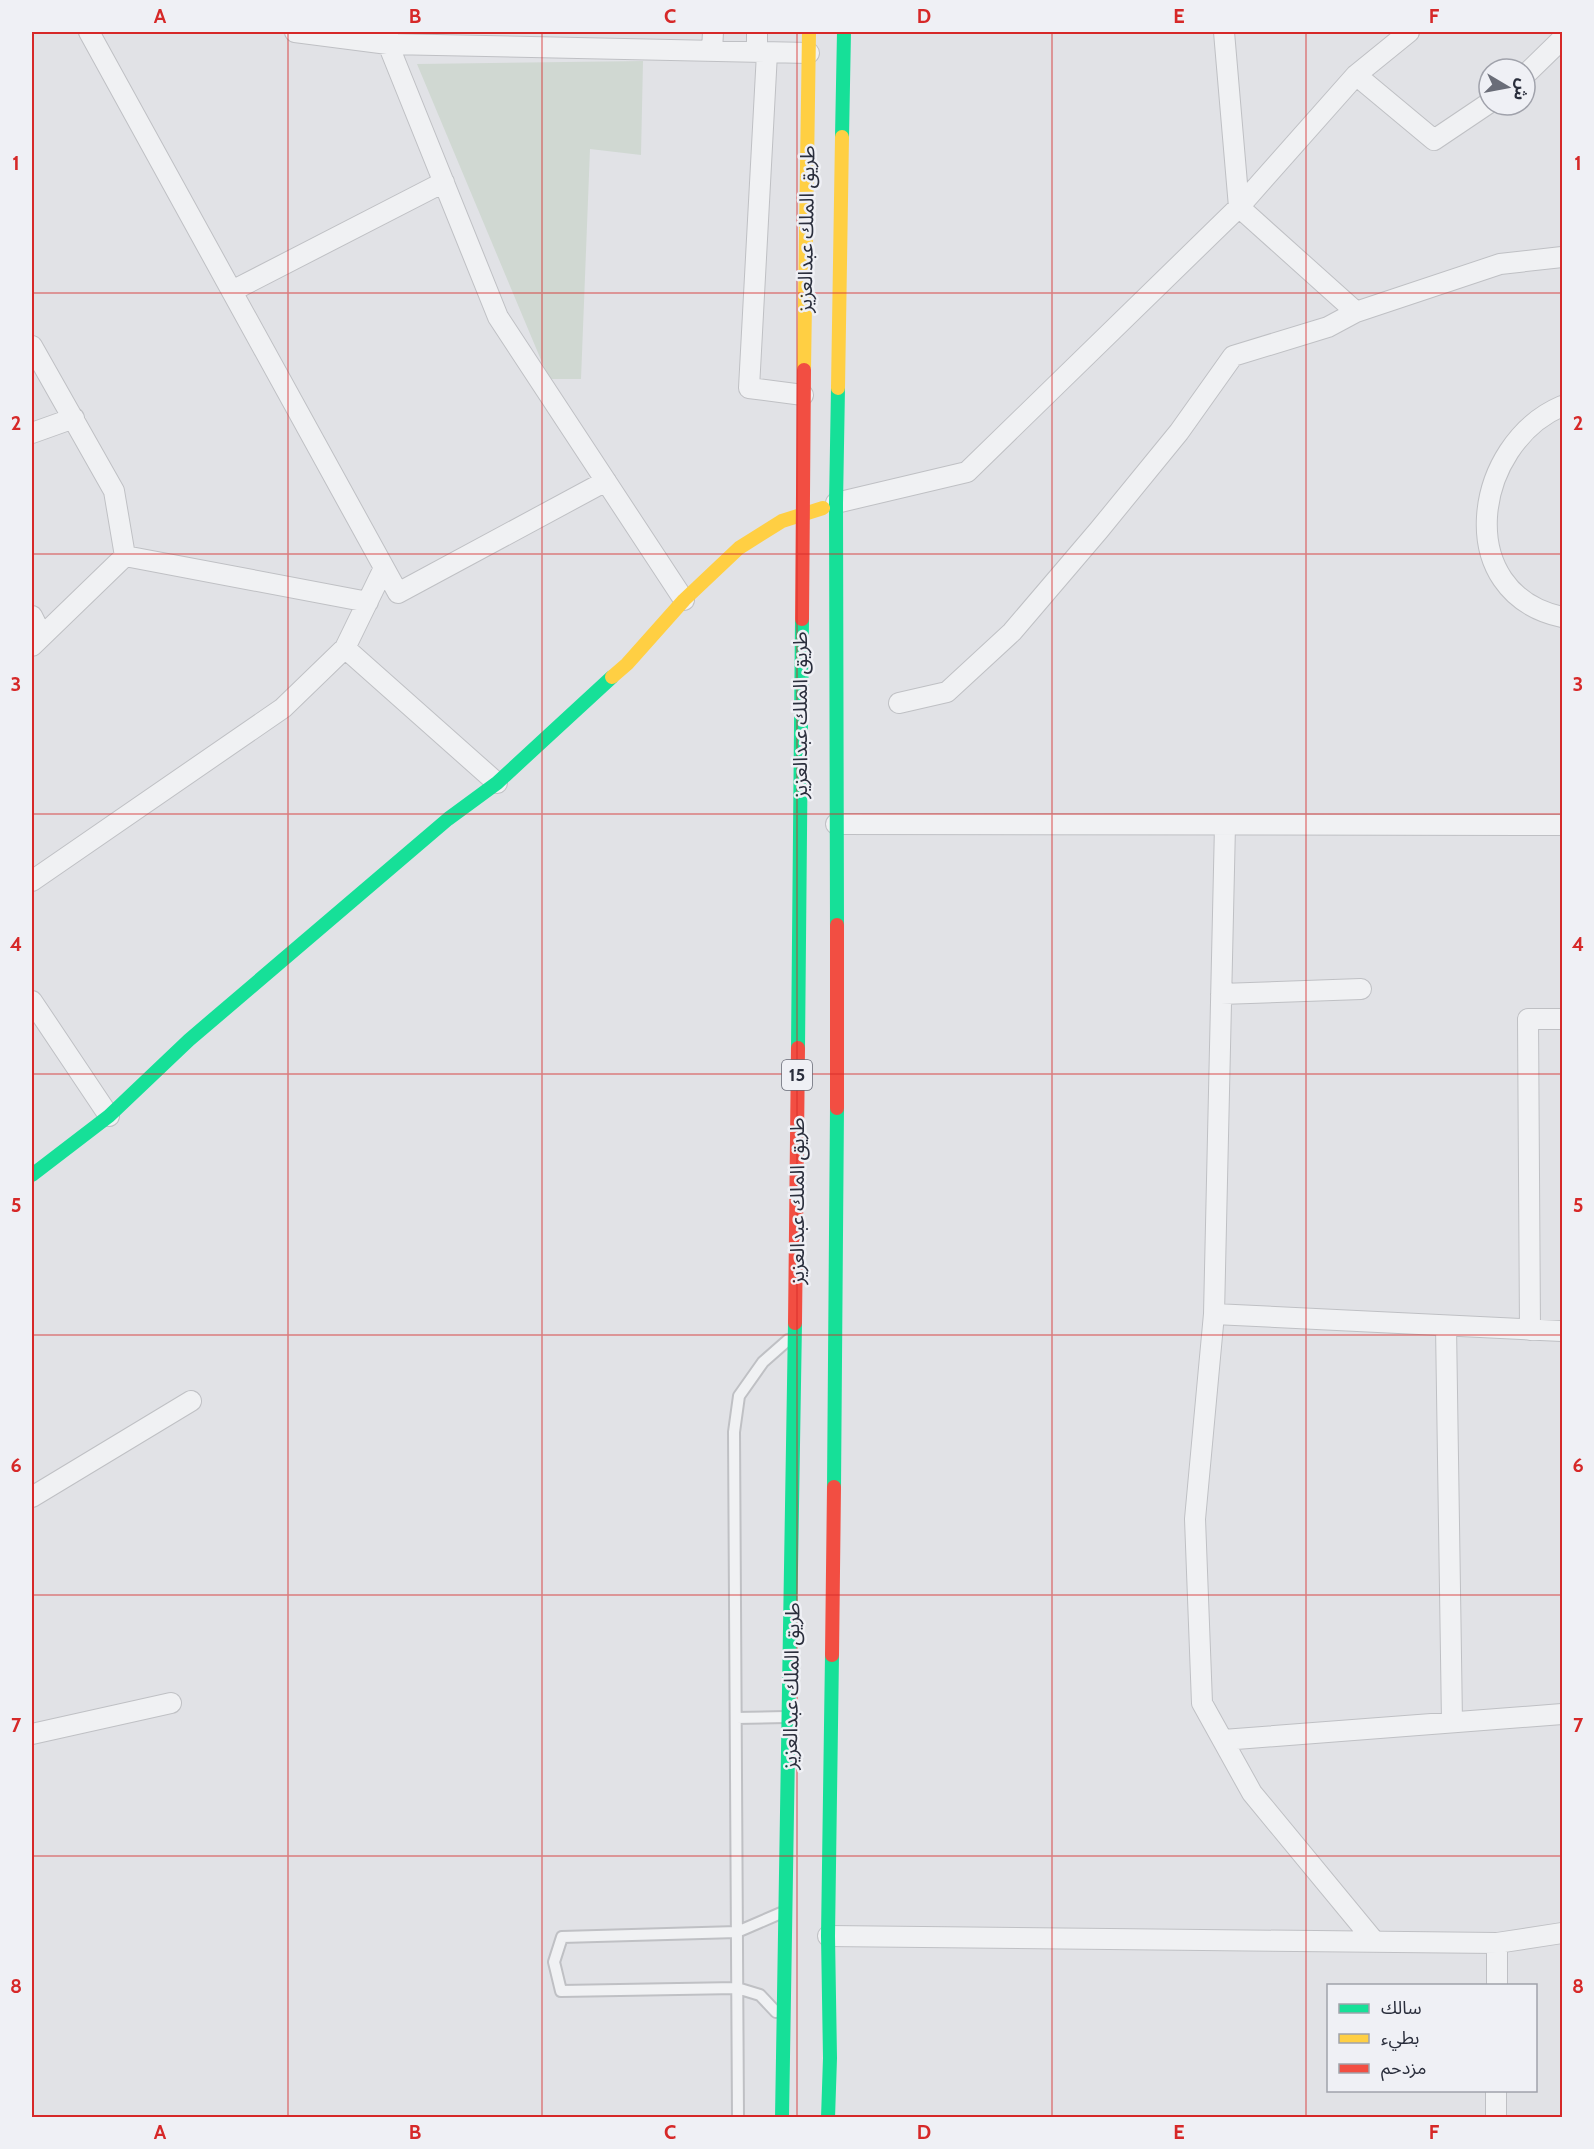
<svg xmlns="http://www.w3.org/2000/svg" width="1594" height="2149" font-family="Cabin,'Noto Sans Arabic',sans-serif">
  <rect width="100%" height="100%" fill="#e1e2e6"/>
  <path fill="#d0d8d2" d="M643 61 641 155 590 149 581 379H549L417 64Z"/>
  <g fill="none" stroke-linecap="round" stroke-linejoin="round">
    <g stroke="#bfc0c4" stroke-width="14">
      <path id="lane" d="M736 1718 786 1717
        M776 2012 760 1995 737 1988 561 1991 554 1962 562 1937 737 1932 781 1913
        M738 2118 734 1432 739 1396 763 1362 788 1340"/>
    </g>
    <g stroke="#bfc0c4" stroke-width="22">
      <path id="street" d="M89 32 398 593 606 481
        M295 32 388 44 809 53
        M388 32V44L498 317 684 600
        M757 32V52
        M1224 32 1239 207 1356 312
        M712 51 713 32
        M767 53 749 388 803 395
        M1356 75 1434 140 1489 103
        M1525 75 1562 39
        M232 291 444 182
        M32 346 114 491 125 556 32 646
        M1562 406C1473 444 1451 593 1562 617
        M32 433 74 418
        M836 503 967 472 1239 207 1356 75 1409 32
        M125 556 368 602
        M32 616 42 636
        M345 648 497 783
        M899 703 947 692 1012 632 1099 530 1179 432 1233 356 1328 327 1356 312 1500 264 1562 257
        M836 824 1562 825
        M1225 825 1214 1314 1562 1331
        M32 881 283 708 345 648 384 568
        M1221 994 1361 989
        M32 1001 109 1116
        M1214 1314 1195 1519 1202 1703 1252 1793 1375 1942
        M1446 1326 1452 1722
        M1530 1330 1528 1019H1562
        M32 1497 191 1401
        M32 1734 171 1703
        M1223 1740 1562 1714
        M828 1936 1497 1943 1562 1933
        M1497 1986V1943
        M1496 2118V2090"/>
    </g>
    <use href="#lane" stroke="#f0f1f3" stroke-width="10"/>
    <use href="#street" stroke="#f0f1f3" stroke-width="20"/>
    <path stroke="#16e098" stroke-width="14" d="M842 137 844 32
      M837 925 836 503 838 388
      M798 1048 802 619
      M32 1175 109 1116 189 1040 448 819 497 783 612 677
      M834 1487 837 1108
      M782 2118 795 1323
      M828 2118 830 2058 828 1936 832 1655"/>
    <path stroke="#ffcf43" stroke-width="14" d="M804 370 809 32
      M838 388 842 137
      M612 677 627 664 684 600 739 548 782 521 823 508"/>
    <path stroke="#f24e42" stroke-width="14" d="M802 619 804 370
      M837 925V1108
      M795 1323 798 1048
      M832 1655 834 1487"/>
  </g>
  <path fill="none" stroke="#d62828" stroke-width="1.5" stroke-opacity="0.55" d="M288 32V2118M542 32V2118M797 32V2118M1052 32V2118M1306 32V2118M32 293H1562M32 554H1562M32 814H1562M32 1074H1562M32 1335H1562M32 1595H1562M32 1856H1562"/>
  <g text-anchor="middle" dominant-baseline="central" stroke-width="5" stroke-linejoin="round" paint-order="stroke">
    <rect fill="#eff0f5" stroke="#656874" stroke-width="1.5" x="782" y="1060" width="30" height="30" rx="4.5"/>
    <g font-size="18" font-weight="bold" fill="#2a2e3c">
      <text x="797" y="1075">15</text>
    </g>
    <g font-size="20" fill="#2a2e3c" stroke="#eff0f5">
      <text transform="translate(806 229) rotate(-89)">طريق الملك عبدالعزيز</text>
      <text transform="translate(800 715) rotate(-90)">طريق الملك عبدالعزيز</text>
      <text transform="translate(797 1201) rotate(-90)">طريق الملك عبدالعزيز</text>
      <text transform="translate(791 1686) rotate(-89)">طريق الملك عبدالعزيز</text>
    </g>
  </g>
  <rect width="1594" height="2149" fill="none" stroke="#eff0f5" stroke-width="66"/>
  <rect x="1327" y="1984" width="210" height="108" fill="#eff0f5" stroke="#a0a2ab" stroke-width="1.5"/>
  <rect x="1339" y="2004" width="30" height="9" fill="#16e098" stroke="#a0a2ab" stroke-width="1.5"/>
  <text x="1381" y="2014" font-size="18" fill="#2a2e3c">سالك</text>
  <rect x="1339" y="2034" width="30" height="9" fill="#ffcf43" stroke="#a0a2ab" stroke-width="1.5"/>
  <text x="1381" y="2044" font-size="18" fill="#2a2e3c">بطيء</text>
  <rect x="1339" y="2064" width="30" height="9" fill="#f24e42" stroke="#a0a2ab" stroke-width="1.5"/>
  <text x="1381" y="2074" font-size="18" fill="#2a2e3c">مزدحم</text>
  <g transform="translate(1507 87) rotate(100)"><circle r="28" fill="#eff0f5" stroke="#a0a2ab" stroke-width="1.5"/>
  <path d="M0-4.5L10 22L0 15L-10 22Z" fill="#6a6d78"/>
  <text y="-9" font-size="16" font-weight="bold" text-anchor="middle" fill="#2a2e3c">ش</text>
  </g>
  <rect x="33" y="33" width="1528" height="2083" fill="none" stroke="#d62828" stroke-width="2"/>
  <g font-size="20" text-anchor="middle" font-weight="bold" fill="#d62828">
    <text x="160" y="23">A</text>
    <text x="415" y="23">B</text>
    <text x="670" y="23">C</text>
    <text x="924" y="23">D</text>
    <text x="1179" y="23">E</text>
    <text x="1434" y="23">F</text>
    <text x="16" y="170">1</text>
    <text x="1578" y="170">1</text>
    <text x="16" y="430">2</text>
    <text x="1578" y="430">2</text>
    <text x="16" y="691">3</text>
    <text x="1578" y="691">3</text>
    <text x="16" y="951">4</text>
    <text x="1578" y="951">4</text>
    <text x="16" y="1212">5</text>
    <text x="1578" y="1212">5</text>
    <text x="16" y="1472">6</text>
    <text x="1578" y="1472">6</text>
    <text x="16" y="1732">7</text>
    <text x="1578" y="1732">7</text>
    <text x="16" y="1993">8</text>
    <text x="1578" y="1993">8</text>
    <text x="160" y="2139">A</text>
    <text x="415" y="2139">B</text>
    <text x="670" y="2139">C</text>
    <text x="924" y="2139">D</text>
    <text x="1179" y="2139">E</text>
    <text x="1434" y="2139">F</text>
  </g>
</svg>
